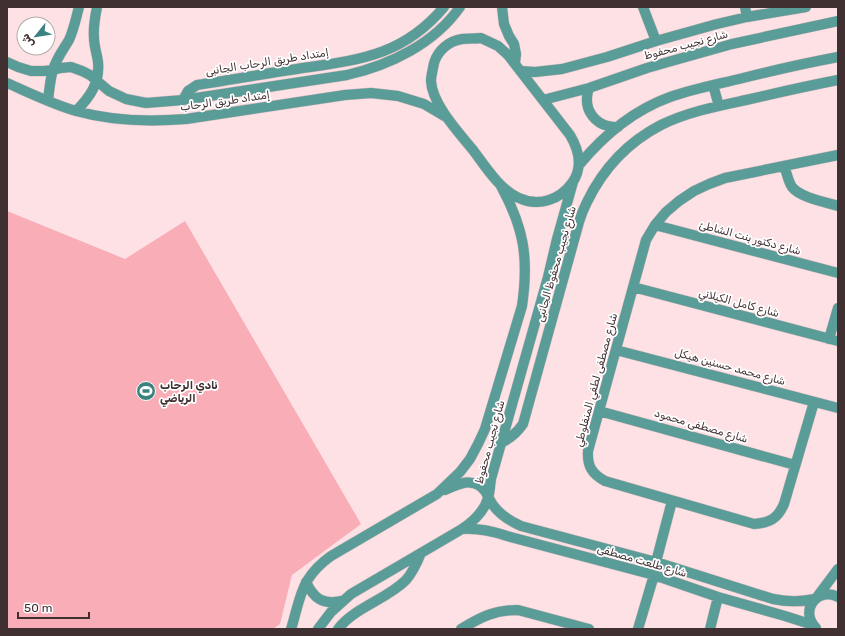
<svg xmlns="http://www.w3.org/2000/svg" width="845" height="636" font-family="Rubik,Cairo,sans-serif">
  <rect width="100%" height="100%" fill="#fee1e4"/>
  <path fill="#f8adb7" d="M7 211 125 259 185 221 361 524 292 575 280 624 273 629H7Z"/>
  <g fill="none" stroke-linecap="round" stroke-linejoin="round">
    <g stroke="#d8bec0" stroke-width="11">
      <path id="minor" d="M502 7 504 24 509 36 514 44 516 54 515 63
        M643 7 656 41
        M745 7 747 17
        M481 38 498 46 508 55 570 135C579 150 583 168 572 183 560 200 538 207 519 198 500 190 485 166 473 150 459 133 432 104 431 81 431 76 433 69 434 63 438 50 449 41 462 39 468 38 475 39 481 38Z
        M7 62 18 67 31 71H44L53 70 61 68 71 67 82 71 90 75 109 91 126 99 146 103 183 100 347 75C390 65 434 44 460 7
        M521 71 535 72 562 69 607 57 656 41 717 24 747 17 806 7
        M7 83C30 93 52 104 76 111 112 121 150 122 186 119L345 95 371 93 398 96 424 104 446 117
        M713 85 719 106
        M589 88C588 91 587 95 587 98 586 111 595 123 608 126 611 127 615 127 618 127
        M183 100 188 91 197 85C230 80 263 74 297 69 357 60 402 57 444 7
        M543 100 589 88 647 68 675 60 732 44 838 21
        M48 101C49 91 50 80 53 70 56 59 63 50 69 40 74 29 76 18 79 7
        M76 111C90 97 100 83 98 62 97 54 94 46 94 38 93 27 95 17 97 7
        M579 165C603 136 634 110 670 97 693 89 719 84 743 78 775 70 806 63 838 57
        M784 166C787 173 788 181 792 187 801 198 825 202 838 206
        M655 225 838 273
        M633 287 838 341
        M829 339 838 308
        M616 350 838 408
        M814 402 784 504C778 518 770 523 754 524L605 481C592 474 587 466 588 451L646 240 655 225 666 212 679 201 694 191 709 184 725 178 838 155
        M599 411 795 465
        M501 443C511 438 517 433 523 424L579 222C581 215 584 208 587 202 603 169 628 142 661 125 687 112 718 106 746 100 776 93 807 86 838 80
        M445 490C458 484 474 476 485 491 488 496 490 501 493 505 500 515 510 521 521 526L656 562 773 599C787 602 801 602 815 599
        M462 529C478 528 492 531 507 536L654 575 718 597 785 616 813 625
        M656 562 672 501
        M306 582C314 599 323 605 342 601
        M817 597 838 569
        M816 628C799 611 817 586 838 597
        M291 629C296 614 299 594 307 581 313 571 321 563 331 556L437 494 460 472 470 459 478 444 485 429 522 306C529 258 524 228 501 186
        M318 629 331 612 351 594 462 529C474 521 484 512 488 498 490 492 490 485 491 479L548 277 557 239 573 182
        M338 629C355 607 386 600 406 580 413 572 417 563 421 553
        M461 629C481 617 494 610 518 610L589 629
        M638 629 654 575
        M710 629 718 597"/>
    </g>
    <use href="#minor" stroke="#599c98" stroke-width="10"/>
  </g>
  <defs>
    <g id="stadium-disc" transform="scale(1)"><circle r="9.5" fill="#3b8380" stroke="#fff"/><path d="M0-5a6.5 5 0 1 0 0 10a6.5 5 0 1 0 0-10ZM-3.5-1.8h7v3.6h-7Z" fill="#fff"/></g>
  </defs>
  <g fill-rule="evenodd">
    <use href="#stadium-disc" x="146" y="391"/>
  </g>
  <g text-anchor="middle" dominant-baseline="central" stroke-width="3.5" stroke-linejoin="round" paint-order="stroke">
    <g font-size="11" fill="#413032" stroke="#fff">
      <text transform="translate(686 45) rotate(-15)">شارع نجيب محفوظ</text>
      <text transform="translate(267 62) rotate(-9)">إمتداد طريق الرحاب الجانبى</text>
      <text transform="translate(225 101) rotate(-8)">إمتداد طريق الرحاب</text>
      <text transform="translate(750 238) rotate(15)">شارع دكتور بنت الشاطئ</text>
      <text transform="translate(556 264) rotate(-74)">شارع نجيب محفوظ الجانبى</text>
      <text transform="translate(739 303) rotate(15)">شارع كامل الكيلاني</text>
      <text transform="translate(730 367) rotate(15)">شارع محمد حسنين هيكل</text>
      <text transform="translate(596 380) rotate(-75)">شارع مصطفى لطفي المنفلوطي</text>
      <text transform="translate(701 426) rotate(16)">شارع مصطفى محمود</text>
      <text transform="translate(490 442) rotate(-75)">شارع نجيب محفوظ</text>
      <text transform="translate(642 561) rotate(16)">شارع طلعت مصطفى</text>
    </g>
    <g font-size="11" font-weight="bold" fill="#413032" stroke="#fff" text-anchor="start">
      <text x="160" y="385">نادي الرحاب<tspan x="160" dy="13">الرياضي</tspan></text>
    </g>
  </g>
  <rect width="845" height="636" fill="none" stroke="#413032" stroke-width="16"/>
  <g transform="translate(36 36) rotate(240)"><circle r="19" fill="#ffffff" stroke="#b3acad"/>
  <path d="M0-3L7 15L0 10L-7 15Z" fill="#3b8380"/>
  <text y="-6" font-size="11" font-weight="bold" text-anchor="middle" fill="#413032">ش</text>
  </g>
  <path d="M18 612v6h71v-6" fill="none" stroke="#413032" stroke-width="2"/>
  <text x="24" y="612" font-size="12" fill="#413032" stroke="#ffffff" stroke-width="3" paint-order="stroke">50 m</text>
</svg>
